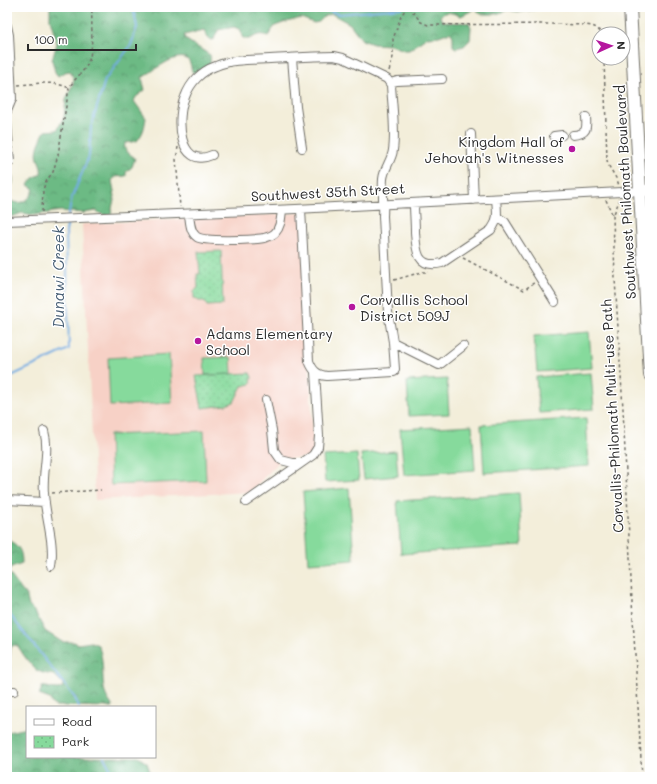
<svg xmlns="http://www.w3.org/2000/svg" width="657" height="784" font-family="Mali,sans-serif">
  <defs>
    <pattern id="forest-crowns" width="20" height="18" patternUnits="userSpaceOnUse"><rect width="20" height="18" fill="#6cba84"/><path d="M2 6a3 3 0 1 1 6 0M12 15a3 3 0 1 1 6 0" fill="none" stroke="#59976c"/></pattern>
    <pattern id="park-dots" width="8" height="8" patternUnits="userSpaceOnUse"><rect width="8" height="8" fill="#86da9c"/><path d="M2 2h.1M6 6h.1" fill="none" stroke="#74bb87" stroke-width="1.8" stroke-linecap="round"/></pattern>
  </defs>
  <rect width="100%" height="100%" fill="#fff"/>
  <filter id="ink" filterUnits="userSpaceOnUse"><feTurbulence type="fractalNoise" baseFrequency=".025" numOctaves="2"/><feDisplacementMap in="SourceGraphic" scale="8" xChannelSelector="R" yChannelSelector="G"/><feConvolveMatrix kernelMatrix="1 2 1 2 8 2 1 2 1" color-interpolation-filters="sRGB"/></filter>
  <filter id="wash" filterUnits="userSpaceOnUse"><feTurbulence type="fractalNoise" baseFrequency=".012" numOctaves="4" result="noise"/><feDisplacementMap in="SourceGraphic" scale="16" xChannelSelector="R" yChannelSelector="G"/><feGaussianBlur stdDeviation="0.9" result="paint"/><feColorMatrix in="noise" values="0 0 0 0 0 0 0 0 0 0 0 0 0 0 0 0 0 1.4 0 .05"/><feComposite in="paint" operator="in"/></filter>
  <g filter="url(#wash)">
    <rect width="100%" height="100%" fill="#f3eeda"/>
    <path fill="#f7d1c6" d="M302 213 314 457 282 459 250 492 95 500 82 224Z"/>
    <path fill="#86da9c" stroke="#588264" d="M589 332 592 368 537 372 534 336Z
      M169 354 172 403 110 406 108 358Z
      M231 357 232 374 205 375 204 358Z
      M591 373 594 409 539 413 536 377Z
      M447 379 449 414 409 416 407 381Z
      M586 418 589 466 484 473 481 425Z
      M472 425 475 470 404 475 400 429Z
      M204 431 206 481 111 485 109 435Z
      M396 451 398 476 364 479 361 454Z
      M357 454 359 480 325 482 323 456Z
      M349 488 354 560 308 563 303 492Z
      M519 493 522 546 401 554 397 501Z"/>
    <path fill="url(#forest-crowns)" stroke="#4c7258" d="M50 7H540L534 10 520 12 508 10 496 14H481L478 12 477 8 461 16C454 14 446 9 440 16L441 19C448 25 460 21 469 23L471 27 470 40 464 46 456 48 453 46V36L450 32 439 36 427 37 412 48 409 50H404L391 45 373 44 362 40 350 24 332 14 325 16 319 22 314 23 301 18 283 23 275 26 268 36C265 35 261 34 258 35 251 37 249 42 242 37L241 30 234 27 218 30 214 39 211 40 208 38 204 30 184 35 185 39 210 55C213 67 203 72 193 73 190 69 192 63 187 59 175 52 152 72 142 78L145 90 136 97 134 101 146 118C144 129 144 132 137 141L125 143C123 151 129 153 135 158L132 167 126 172V176L114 177 112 181 115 196 112 208 111 215H103L96 211 83 213 60 211 34 215 22 213 11 217 7 212V177L8 175H12C14 182 13 186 8 190L11 201C22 206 31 199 34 189L28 185 33 178 41 174C42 168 40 164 38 159 35 150 41 139 45 131L57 130 64 118 66 100 73 83 74 79 70 71 65 72 58 76 55 72 52 60 57 43 50 19Z
      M7 540C20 545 22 552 22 564L11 568 8 572 23 592 26 594 29 606 35 612 45 631 62 642H74L78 644 91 642 98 645C105 660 101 678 105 693 107 699 110 702 113 707L55 706 52 704 50 699 39 695 42 687C49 686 55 691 62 688L63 684C52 670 51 677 38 671 33 669 21 652 18 646L14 645 11 647C10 655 8 664 11 671L7 683Z
      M27 728V757H138L147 763 151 775 154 777H7V732Z"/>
    <path fill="url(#park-dots)" stroke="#588264" d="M221 251 223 305 207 306 204 301H199L194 298V291L198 288 197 274H200L198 252Z
      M250 373 252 377 251 384 242 386 234 402 226 405 202 408 196 376Z"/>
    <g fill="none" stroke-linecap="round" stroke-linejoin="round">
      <path stroke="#74aee4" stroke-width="2" d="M317 7 339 14 402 8
        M413 7H418
        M68 217 72 197 89 156 91 127 105 80 131 45 137 27 133 7
        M7 378 69 349 66 231 68 221
        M7 611 75 698 79 707
        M104 757 111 770 117 777"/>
    </g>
  </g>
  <g filter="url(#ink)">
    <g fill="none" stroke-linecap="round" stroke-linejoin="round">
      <g stroke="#716f68" stroke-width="10">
        <path id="minor" d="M7 26 9 35 12 99 7 111
          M292 58 296 107 302 148
          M390 83 397 81 442 79
          M7 123 10 162
          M471 134 474 200
          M573 135C587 134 587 129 586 117
          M554 136 562 135
          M212 155C178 170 176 117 185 97 190 83 201 71 216 66 232 59 252 60 270 59 291 58 312 56 334 56L343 58 387 79 391 85C392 104 396 131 393 150 392 160 384 168 383 179 382 191 384 203 383 216L388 312 393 342 395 369 394 372 327 376C317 375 313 371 309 361L301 209
          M414 203C414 213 415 222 415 232 416 251 417 269 442 263L491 230C499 220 497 211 496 199
          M189 214C190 222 190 232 197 237 205 242 253 240 264 238 268 237 272 236 275 233 281 227 281 218 282 210
          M497 217 505 222 555 302
          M7 221 296 209 640 191
          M393 342 439 365 463 346
          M266 400 272 430 274 450 281 460 293 463H301
          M44 431C50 451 42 472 44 493 45 517 55 541 51 566
          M7 500 45 502
          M246 502 313 455 318 447 319 436 315 372
          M7 691H14"/>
      </g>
      <g stroke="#716f68" stroke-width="12">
        <path id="major" d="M640 191 650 190"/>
      </g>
      <g stroke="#716f68" stroke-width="14">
        <path id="highway" d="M630 7 650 375"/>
      </g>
      <path stroke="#716f68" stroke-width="1.5" stroke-dasharray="3 3" stroke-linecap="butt" d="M409 7 421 22 428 25 548 24 586 25C593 26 598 27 601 34
        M604 58 607 160C609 170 617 176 619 186
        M389 71 393 57V39L401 16 407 7
        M18 85C36 84 53 80 69 88
        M178 147 176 159 180 207
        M620 199 613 216 615 279 623 409 632 601 642 777
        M606 200 613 216
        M42 212 43 190 46 181 53 172 58 155 69 88C74 79 84 72 88 63 94 48 91 24 92 7
        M463 258 524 290 535 282
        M394 280 422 272H429
        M52 493 101 490"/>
      <use href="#minor" stroke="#fff" stroke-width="8"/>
      <use href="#major" stroke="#fff" stroke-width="11"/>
      <use href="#highway" stroke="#fff" stroke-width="12"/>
    </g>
  </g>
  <g fill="#b5179e" stroke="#fff" stroke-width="1.5">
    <circle cx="572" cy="149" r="4"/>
    <circle cx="352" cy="307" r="4"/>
    <circle cx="198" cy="341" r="4"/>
  </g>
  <g text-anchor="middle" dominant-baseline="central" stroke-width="3" stroke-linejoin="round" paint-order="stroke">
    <g font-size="14" fill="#2b2b2b" stroke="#fff" text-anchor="start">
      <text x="564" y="141" text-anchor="end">Kingdom Hall of<tspan x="564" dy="16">Jehovah's Witnesses</tspan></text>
      <text x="360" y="299">Corvallis School<tspan x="360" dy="16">District 509J</tspan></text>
      <text x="206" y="333">Adams Elementary<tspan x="206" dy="16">School</tspan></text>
    </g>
    <g font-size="14" fill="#2b2b2b" stroke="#fff">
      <text transform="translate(328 192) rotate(-3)">Southwest 35th Street</text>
      <text transform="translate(625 192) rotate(-93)">Southwest Philomath Boulevard</text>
      <text transform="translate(612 416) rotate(-93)">Corvallis-Philomath Multi-use Path</text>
    </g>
    <g font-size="15" font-style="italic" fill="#485f75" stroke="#fff">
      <text transform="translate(58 277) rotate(-90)">Dunawi Creek</text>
    </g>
  </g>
  <rect width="657" height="784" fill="none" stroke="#fff" stroke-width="24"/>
  <rect x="26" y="706" width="130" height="52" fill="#ffffff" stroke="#aaaaaa"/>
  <rect x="34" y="719" width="20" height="6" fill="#ffffff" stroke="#aaaaaa"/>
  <text x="62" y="726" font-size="12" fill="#2b2b2b">Road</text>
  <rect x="34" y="736" width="20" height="12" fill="url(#park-dots)" stroke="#aaaaaa"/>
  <text x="62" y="746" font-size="12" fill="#2b2b2b">Park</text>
  <g transform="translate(611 46) rotate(87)"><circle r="19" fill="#ffffff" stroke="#aaaaaa"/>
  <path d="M0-3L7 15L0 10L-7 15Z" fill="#b5179e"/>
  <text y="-6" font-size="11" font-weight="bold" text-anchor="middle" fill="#2b2b2b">N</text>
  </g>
  <path d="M28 44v6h108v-6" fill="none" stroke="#2b2b2b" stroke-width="2"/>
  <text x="34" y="44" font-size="12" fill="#2b2b2b" stroke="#ffffff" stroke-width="3" paint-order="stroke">100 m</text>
</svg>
